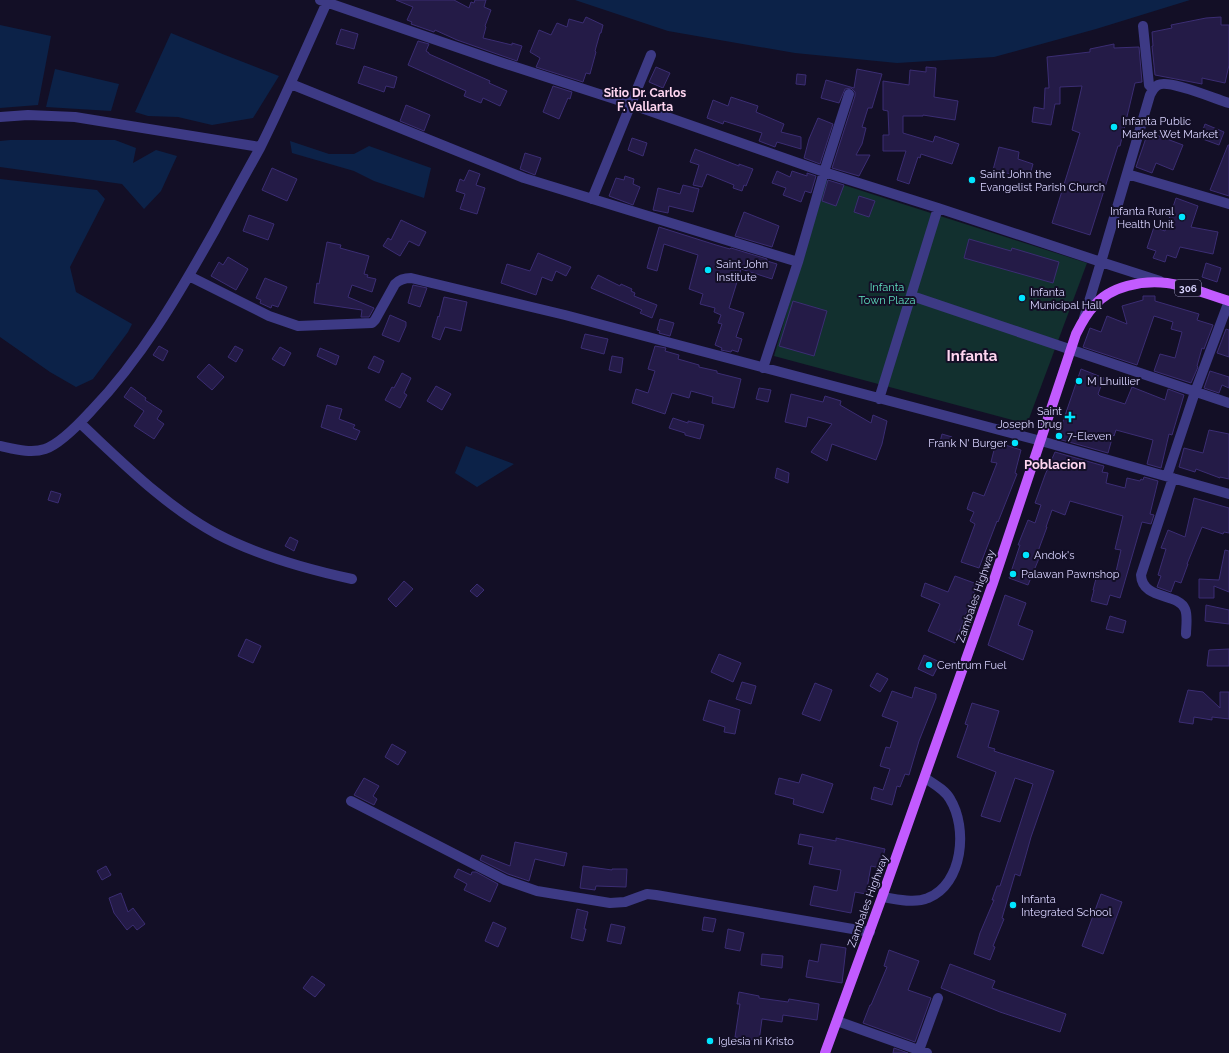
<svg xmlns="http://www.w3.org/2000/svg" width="1229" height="1053" font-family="Raleway,sans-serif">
  <rect width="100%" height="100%" fill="#130f26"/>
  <path fill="#12302f" d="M825 179 1087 263 1027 424 774 356Z"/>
  <path fill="#0c2248" d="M575 0H1190L1096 29 994 57 897 63 795 53 668 31Z
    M0 25 51 36 38 105 0 108Z
    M171 33 225 55 279 76 253 118 212 125 178 117 148 116 135 112Z
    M55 69 119 84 111 111 46 107Z
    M10 140H115L136 148 133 163 156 150 177 156 161 191 144 209 122 184 0 167V141Z
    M290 141 329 154H354L369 146 431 168 424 198 374 181 354 171 292 153Z
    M0 179 97 190 105 199 70 267 76 292 132 324 128 332 93 379 76 387 50 372 0 337Z
    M466 446 514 464 477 487 455 473Z"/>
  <path fill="#241b47" stroke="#3b2d73" d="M396 0H454L469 8 471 2 474 3 475 0H486L484 7 491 10 485 26 486 27 483 38 512 45V43L522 46 517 61 457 40 435 30 434 32 411 24 412 22 407 20 413 7Z
    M586 17 603 25 601 33H600L595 51 596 52 590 74 586 73 583 82 536 67 540 58 530 52 539 30 551 35 557 23 567 27 569 19 583 23Z
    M1221 17V25H1229V65L1225 83 1202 78V84L1155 75 1152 46H1153L1152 32 1172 28 1171 25 1206 18Z
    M341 29 358 34 354 49 336 44Z
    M418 41 429 44 426 51 429 53V54L490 81 489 83 507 91 500 106 483 98 481 103 464 96 466 91 408 65Z
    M1114 44V48L1139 47 1142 82 1135 83 1120 146H1118L1090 235 1052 223 1080 133 1072 130 1082 86 1060 87V104H1055L1051 125 1032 122 1034 107 1044 109 1045 88H1049L1047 57 1090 52V49Z
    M364 66 397 77 394 88 386 86 384 92 358 83Z
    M656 67 670 73 663 88 649 82Z
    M926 67 936 68 934 97 958 101 955 120 923 115V116H903V133L933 142 935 136 959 144 952 164 921 154 920 158 918 157 909 184 897 180 906 151H883V135H889L888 111 883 110V81L909 85 910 70 926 72Z
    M857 69 882 74 872 108H868L862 127 866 128 862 144 856 155H870L859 176 832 168 855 96V92L851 88 845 89 839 103 821 98 826 80 854 88Z
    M797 74 806 75 805 85 796 84Z
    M553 86 572 92 570 99 568 98 559 119 543 112Z
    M731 97 758 106 756 112 784 124 781 132 801 137V149L777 142 775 147 759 141 762 133 724 121 723 124 707 118 713 100 728 106Z
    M406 105 430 115 424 131 400 121Z
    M818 118 833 124 820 164 804 158 809 139Z
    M1205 124 1224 132 1219 145 1200 138Z
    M1148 132 1183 145 1173 170 1156 163 1152 173 1136 167Z
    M632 138 647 143 643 156 628 150Z
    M1228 145H1229V196L1210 190Z
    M999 147 1019 152 1018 159 1033 164 1029 178 993 170Z
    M695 149 739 166V164L753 169 746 186 744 185 742 191 733 188 734 185 707 174 702 187 693 185 699 165 690 162Z
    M525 153 541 158 535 175 520 169Z
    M272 168 297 179 287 201 262 190Z
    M469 170 480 174 476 185 485 188 477 214 460 209 465 194 456 191 460 179 464 181Z
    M777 171 790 177 792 171 807 176V173L816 176 811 193 805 191 801 202 783 195 786 188 772 183Z
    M625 176 634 179 633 184 640 187 633 205 609 196 616 178 624 180Z
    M828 180 844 185 836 206 822 201Z
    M683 185 699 189 693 212 669 206 668 213 653 210 658 188 680 194Z
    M859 196 875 201 869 217 854 212Z
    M1176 198 1198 206 1191 227 1218 232 1213 254 1180 247 1176 258 1167 255 1165 262 1153 258 1156 251 1147 248 1154 227 1165 231Z
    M744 212 779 226 772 247 735 236Z
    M249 215 274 224 268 240 243 231Z
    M401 220 426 232 419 246 409 241 400 256 383 246 388 238 391 240Z
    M659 227 716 245 730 249 731 248 767 259V261L777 264 772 279 741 269 729 308 744 313 736 337 742 339 738 352 732 350 731 352 721 350 722 348 715 345 722 324 718 323 721 315 714 312 715 308 700 304 703 294 689 289 698 255 664 244 657 271 647 268Z
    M969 239 1011 251 1012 248 1059 262 1053 283 964 258Z
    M327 242 341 245 340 248 369 256 364 274 368 275 367 277 376 279 372 292 352 285 348 297 374 308 369 317H361L362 310 314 303 317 283 319 284Z
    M538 253 571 267 566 276 556 271 552 281 542 277 536 295 501 283 507 264 530 271Z
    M228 257 248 269 236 290 211 276 219 262 223 265Z
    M1206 263 1221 268 1217 282 1202 277Z
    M598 275 620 286 621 284 632 289 631 291 635 293 634 296 657 305 652 318 640 313 642 310 591 288Z
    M265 278 287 287 278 307 272 305 271 308 260 303 261 300 256 298Z
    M413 285 427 288 420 307 408 303Z
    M1143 296H1155V301L1199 314 1197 320 1213 325 1204 349 1202 348 1197 366 1198 367 1191 383 1154 371 1160 354 1175 358 1182 332 1171 329 1173 322 1154 316 1137 365 1083 347 1090 328 1101 332 1107 316 1127 324 1122 306 1143 300Z
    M444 297 467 302 461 331 445 327 440 340 432 337 438 316 439 317Z
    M793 301 827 311 814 356 779 346Z
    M390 315 406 322V326L399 342 382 335Z
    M660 319 674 323 670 336 659 333 660 331 657 330Z
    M1226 329 1229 330V357L1217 353Z
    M585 334 608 339 604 354 581 348Z
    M159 346 168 351 163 361 153 355Z
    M235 346 243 350 236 362 228 357Z
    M655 346 666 348 665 351 679 355 678 359 699 365V367L717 371V373L741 379 734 408 712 403 713 397 691 391 689 398 672 393 665 414 632 403 636 389 648 393 655 371 648 369Z
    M280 347 291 353 284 366 272 359Z
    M320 348 339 356 336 365 317 356Z
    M374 356 384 361 379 373 368 368Z
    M612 356 623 358 621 373 609 370Z
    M209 364 224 377 212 390 197 377Z
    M1081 369 1104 378 1098 394 1100 396 1125 404 1132 387 1165 400 1168 389 1184 395 1172 435 1169 434 1161 468 1147 464 1153 440 1116 430 1114 436 1113 435 1108 453 1055 438 1059 426 1061 427Z
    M1210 371 1229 377V388L1222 385 1219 393 1204 388Z
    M402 373 411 378 404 393 407 395 400 408 385 400 392 387 394 388Z
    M436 386 451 394 442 410 427 401Z
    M131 387 146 398 145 400 162 411 157 419 164 424 154 439 134 426 144 411 124 397Z
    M759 388 771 390 768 402 756 399Z
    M791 394 823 402 825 396 841 401 840 405 871 423 873 415 887 421 882 444 876 460 832 444 827 461 811 452 832 424 808 417 806 427 785 422Z
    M327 405 342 409 339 419 355 425 353 428 360 431 356 440 321 427Z
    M673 418 688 423V421L704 425 700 439 685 435V433L669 428Z
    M1209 430 1229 434V479L1220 477V478L1196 469 1195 472 1179 467 1184 448 1203 453Z
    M942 434 952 437 950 445 940 442Z
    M996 442 1021 450 1015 473 1017 474 998 522 997 521 979 568 961 562 975 524 970 521 974 512 967 509 973 492 984 496 997 463 991 462Z
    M1055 452 1104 466 1102 472 1108 473 1106 483 1125 488 1127 478 1140 481 1141 479 1143 480 1144 477 1158 481 1150 514 1154 515 1151 524 1142 522 1120 598 1110 595 1107 605 1091 601 1094 590H1093L1098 571 1115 576 1121 550 1115 549 1123 516 1070 501 1065 515 1052 510 1046 527H1047L1037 554 1040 556 1028 585 1009 578 1020 545H1018L1028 520 1035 523 1041 505 1035 503 1045 475Z
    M777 468 789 473 788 483 775 478Z
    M51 491 61 494 58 503 48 500Z
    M1194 498 1229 508V533L1224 532 1223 534 1202 527 1187 564H1188L1181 583 1175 581 1171 592 1157 587 1161 576 1158 575 1166 549 1161 548 1168 530 1185 537Z
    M290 537 298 541 294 551 285 546Z
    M1225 550 1229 551V592L1214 586V598H1199V579L1219 580Z
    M955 576 977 584 955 643 928 631 940 604 921 596 925 583 948 592Z
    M404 581 413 589 396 607 388 599Z
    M477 584 484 590 477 597 470 591Z
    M1005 595 1026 603 1018 625 1033 631 1023 660 988 645Z
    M1206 605 1229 610V624L1205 621Z
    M1110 616 1126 621 1123 633 1106 629Z
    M246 639 261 646 253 663 238 656Z
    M1229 649V666H1207L1209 650Z
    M719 654 741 663 733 682 711 672Z
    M924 655 940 662 933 676 918 669Z
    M877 673 888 679 880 692 870 686Z
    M742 682 756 686 751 704 736 699Z
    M815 683 832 690 820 721 802 714Z
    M915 687 936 694V698L919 741 909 775 905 774 900 787 897 786 892 805 871 799 874 787 883 790 890 769 880 766 886 747 890 748 898 722 882 716 892 691 912 698Z
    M1188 690 1203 692 1220 708V692H1229V719L1212 717V720L1194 717 1193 724 1179 722Z
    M709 700 740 710 735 734 724 732 725 727 703 720Z
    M972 703 999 711 988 747 995 749 994 751 1054 771 1031 837 1020 876 1015 874 1002 918 1004 919 993 946 995 947 990 960 974 954 980 933 994 900H992L997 886H1000L1033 784 1015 778 1000 822 981 816 996 772 957 757 968 725 965 724Z
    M392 744 406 752 398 765 385 757Z
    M802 774 833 784 823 813 793 804 794 799 775 794 779 778 799 783Z
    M364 778 379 786 373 796 377 799 374 805 354 795Z
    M800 834 836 841V838L885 849 880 868 871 866 866 894 855 892 851 913 810 905 814 886 837 891 841 870 809 864 813 847 798 844Z
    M515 842 567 853 564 866 535 859 529 881 508 874 480 860 482 855 510 866Z
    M106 866 111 875 102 880 97 871Z
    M583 866 612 870V869H627L626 887 596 886 595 890 580 888Z
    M458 869 471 875 472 872H476L498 884 490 902 464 890 467 884 454 877Z
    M121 893 128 912 133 908 145 924 137 930 133 925 127 930 114 913 109 898Z
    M1101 894 1122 902 1103 954 1082 946Z
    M577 909 588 912 584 929H586L583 941 571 938Z
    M704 917 716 919 713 932 702 930Z
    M493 922 506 928 498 947 485 941Z
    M611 924 625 927 621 944 607 941Z
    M728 929 744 933 740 951 725 948Z
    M821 944 846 948 842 983 806 977 809 960 818 962Z
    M889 950 919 961 908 990 931 998 915 1042 863 1023 870 1005H871L887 967 884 966Z
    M762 954 783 956 782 968 761 965Z
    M950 964 995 981 992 988 1066 1014 1060 1032 1000 1012 941 988Z
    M312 976 325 985 315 997 303 988Z
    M739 992 759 996V998L788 1002 789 999 819 1004 817 1020 783 1015 782 1022 762 1019 759 1041 735 1037 740 1004H737Z
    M894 1048 908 1053H893Z"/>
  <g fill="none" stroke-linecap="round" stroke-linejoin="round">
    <path stroke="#3d3a85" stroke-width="10" d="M320 0 500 62 630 104 824 172 938 208 1101 262 1084 318
      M1143 26 1149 85 1153 89
      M291 84 524 178 798 262
      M0 117 28 115 75 117 260 147
      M1127 174 1229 204
      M592 199 651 55
      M189 276 269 316 298 326 372 323 375 320 395 284C400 279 405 278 411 278L565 315 1041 441 1229 494
      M1160 281 1101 262 1150 95C1152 91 1154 87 1158 85 1169 79 1215 99 1229 103
      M912 296 1229 403
      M763 368 798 262 824 172 849 94
      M879 399 938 208
      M80 423C123 463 165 506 217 534 259 556 306 569 352 579
      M0 446C14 449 31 454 45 449 60 444 80 423 91 411 142 358 179 294 215 230 230 202 245 175 260 148 284 100 305 51 327 2
      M1167 476 1195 392 1229 301
      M1173 478 1141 575C1142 600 1179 593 1185 609 1188 616 1186 627 1186 634
      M351 801 505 880 537 891 610 903 625 902 647 894 656 895 870 932
      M882 897C897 899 914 904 928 898 963 884 968 828 950 799 945 790 934 784 925 778
      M837 1021 927 1053
      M918 1053 938 998"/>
    <path stroke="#c25bff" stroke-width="10" d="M825 1053 882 897 993 583 1076 334C1081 324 1086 314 1094 306 1110 286 1143 280 1167 283 1188 286 1209 295 1229 301"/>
  </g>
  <g fill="#00e5ff" stroke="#130f26" stroke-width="1.5">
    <circle cx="1114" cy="127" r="4"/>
    <circle cx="972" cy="180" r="4"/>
    <circle cx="1182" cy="217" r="4"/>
    <circle cx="708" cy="270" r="4"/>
    <circle cx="1022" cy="298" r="4"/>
    <circle cx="1079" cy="381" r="4"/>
    <path d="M1068 411h4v4h4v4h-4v4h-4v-4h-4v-4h4z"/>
    <circle cx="1059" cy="436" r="4"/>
    <circle cx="1015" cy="443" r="4"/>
    <circle cx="1026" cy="555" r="4"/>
    <circle cx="1013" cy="574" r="4"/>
    <circle cx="929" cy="665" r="4"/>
    <circle cx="1013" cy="905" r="4"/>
    <circle cx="710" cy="1041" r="4"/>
  </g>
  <g text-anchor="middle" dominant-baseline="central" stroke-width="4" stroke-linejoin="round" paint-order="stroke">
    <rect fill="#130f26" stroke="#9e99be" stroke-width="1" x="1175" y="280" width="26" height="16" rx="3"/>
    <g font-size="10" font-weight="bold" fill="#d9d4ff">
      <text x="1188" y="288">306</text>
    </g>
    <g font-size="11" fill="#d9d4ff" stroke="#130f26" text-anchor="start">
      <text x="1122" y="121">Infanta Public<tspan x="1122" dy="13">Market Wet Market</tspan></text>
      <text x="980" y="174">Saint John the<tspan x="980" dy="13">Evangelist Parish Church</tspan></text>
      <text x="1174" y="211" text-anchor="end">Infanta Rural<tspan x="1174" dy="13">Health Unit</tspan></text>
      <text x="716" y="264">Saint John<tspan x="716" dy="13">Institute</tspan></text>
      <text x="1030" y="292">Infanta<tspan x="1030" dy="13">Municipal Hall</tspan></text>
      <text x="1087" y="381">M Lhuillier</text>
      <text x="1062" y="411" text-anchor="end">Saint<tspan x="1062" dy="13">Joseph Drug</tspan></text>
      <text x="1067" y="436">7-Eleven</text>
      <text x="1007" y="443" text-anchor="end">Frank N' Burger</text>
      <text x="1034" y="555">Andok's</text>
      <text x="1021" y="574">Palawan Pawnshop</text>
      <text x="937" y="665">Centrum Fuel</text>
      <text x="1021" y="899">Infanta<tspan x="1021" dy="13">Integrated School</tspan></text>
      <text x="718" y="1041">Iglesia ni Kristo</text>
    </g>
    <g font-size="11" fill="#5fe0c0" stroke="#130f26">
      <text x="887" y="287">Infanta<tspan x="887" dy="13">Town Plaza</tspan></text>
    </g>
    <g font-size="11" fill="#d9d4ff" stroke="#130f26">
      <text transform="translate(976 596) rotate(-71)">Zambales Highway</text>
      <text transform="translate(868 901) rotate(-70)">Zambales Highway</text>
    </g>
    <g font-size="12" font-weight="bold" fill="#ffd6f0" stroke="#130f26">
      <text x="645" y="93">Sitio Dr. Carlos<tspan x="645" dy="14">F. Vallarta</tspan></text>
    </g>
    <g font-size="13" font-weight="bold" fill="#ffd6f0" stroke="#130f26">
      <text x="1055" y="464">Poblacion</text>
    </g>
    <g font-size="15" font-weight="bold" fill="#ffd6f0" stroke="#130f26">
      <text x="972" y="356">Infanta</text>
    </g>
  </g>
</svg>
